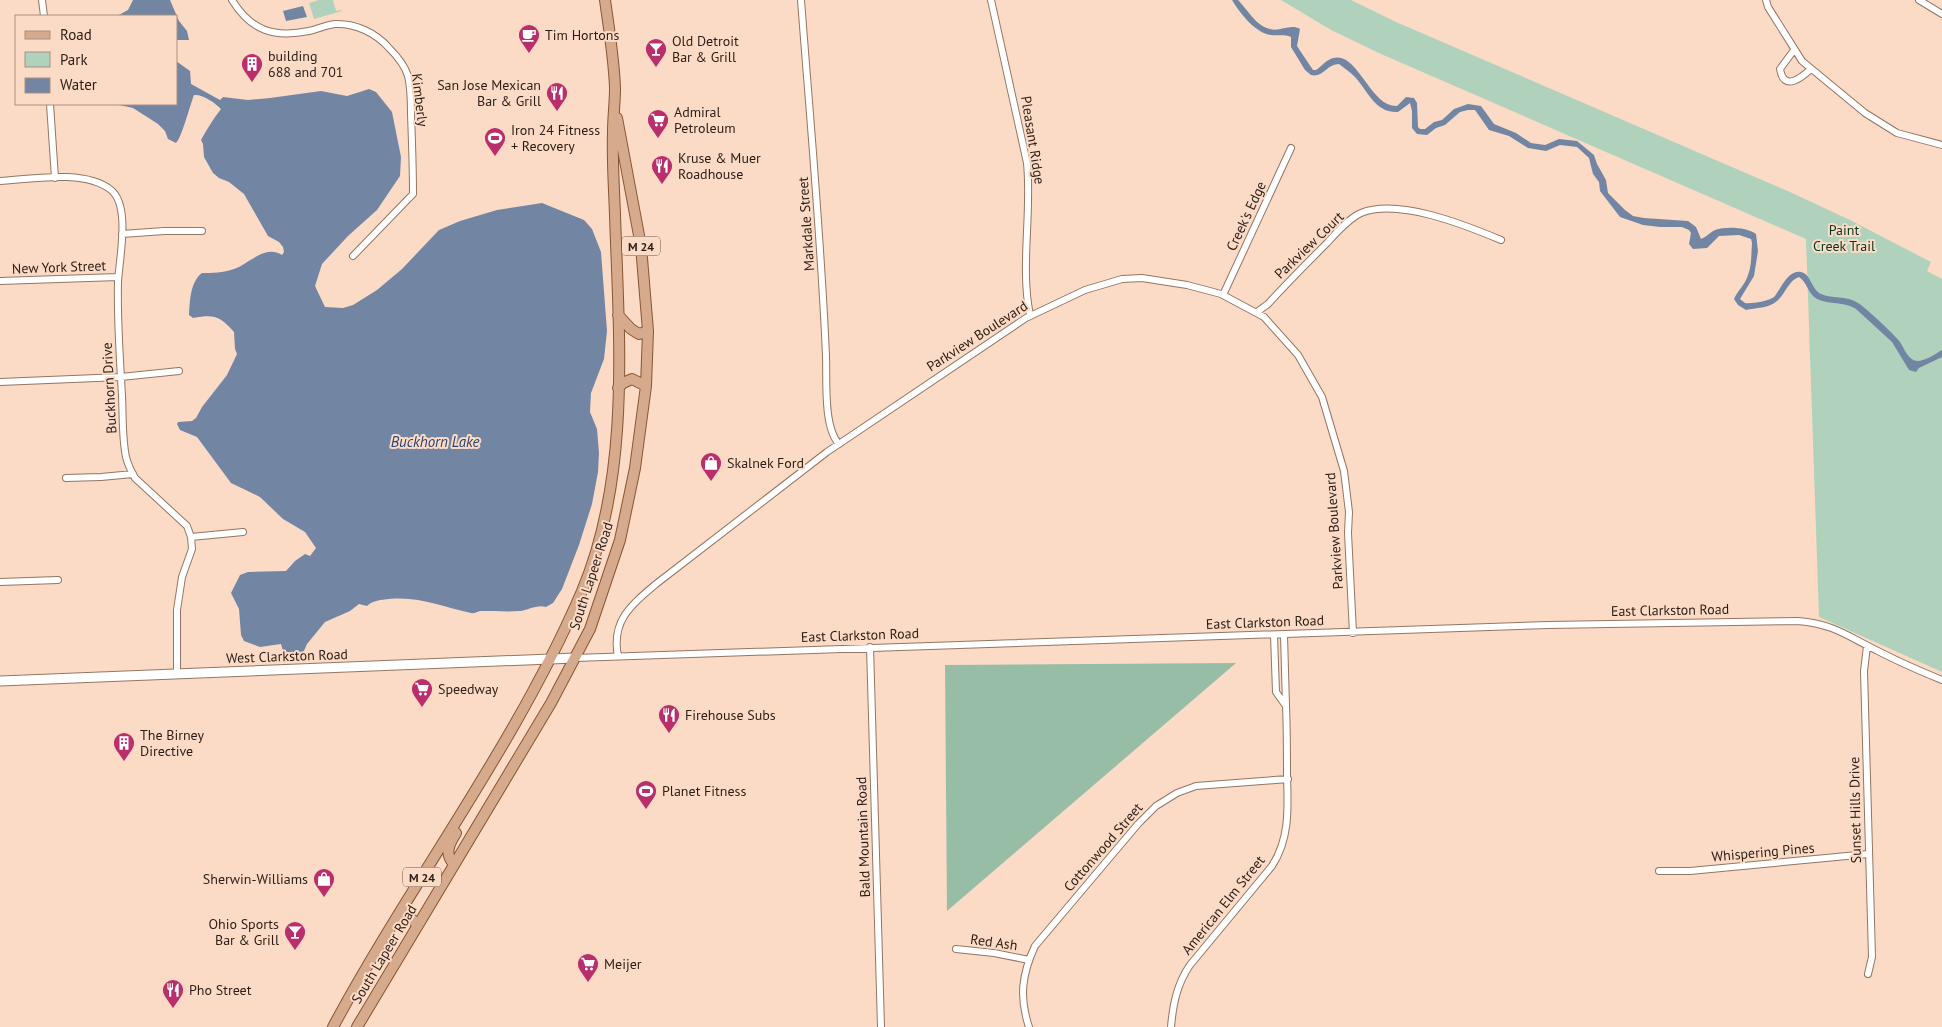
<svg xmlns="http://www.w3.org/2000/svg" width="1942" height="1027" font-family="'PT Sans',sans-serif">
  <rect width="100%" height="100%" fill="#fcdbc6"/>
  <path fill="#b0d2bd" d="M319 0H333L336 11 342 10V11L314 19 309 3Z
    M1281 0H1351L1396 22 1790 192 1850 220 1931 262 1927 271 1942 279V672L1819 617 1806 239 1381 54 1331 30Z"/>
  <path fill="#98bda7" d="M1236 663 947 911 945 665Z"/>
  <path fill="#7286a4" d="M133 0H170L179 21 187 31 189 40H176V16H117L128 10Z
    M1232 0H1238C1247 9 1256 26 1270 29 1280 32 1291 23 1300 29L1297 46 1313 70H1316C1322 66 1326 60 1333 58 1358 51 1370 107 1397 106L1406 97 1414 98 1417 103 1418 127 1420 129H1425L1434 122 1442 120 1454 109 1468 104 1481 106 1494 124 1516 133 1531 143 1545 145 1559 139 1577 141 1594 155 1597 164 1606 180 1608 193 1625 210 1633 216 1644 218 1688 221 1696 227 1701 239C1707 237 1710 232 1715 230 1726 226 1747 227 1756 234L1758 251 1754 276 1740 299 1745 303C1751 304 1769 301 1774 297 1781 289 1788 269 1801 272 1811 274 1811 289 1821 294 1832 299 1846 295 1858 303 1865 307 1895 335 1900 342 1904 348 1908 360 1917 361 1926 361 1935 354 1942 350V357L1919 368 1916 372 1909 370 1892 342 1856 309C1844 301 1829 305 1817 299 1808 294 1807 282 1799 277 1788 281 1786 293 1777 301 1770 308 1755 308 1746 310L1738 305 1734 299C1738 290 1745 285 1748 275 1752 265 1751 254 1752 243L1751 239 1739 235 1719 236 1707 248 1693 249 1689 244 1691 233 1689 230 1682 227H1660L1643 225 1620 217 1600 191 1599 182 1593 174 1589 158 1577 147 1560 145 1546 151 1528 148 1509 136 1489 130 1475 110H1468L1460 112 1445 125 1436 128 1427 135 1417 134 1412 128V111L1410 103 1398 112C1374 113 1368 90 1354 76 1350 72 1344 68 1339 64 1327 64 1323 78 1311 75L1305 70 1291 47V37C1284 34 1278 36 1271 35 1255 33 1240 13 1232 0Z
    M303 6 307 17 286 21 283 11Z
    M176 61 190 71 191 84 220 100 223 97 248 100 270 98 321 91 347 96 369 89 376 92 392 112 401 157 400 176 377 210 348 236 322 264 315 286 325 307 343 308 353 305 377 290 402 269 439 230 460 221 497 210 542 203 584 220 592 229 601 252 607 331 604 359 591 393 590 412 597 429 599 453 598 472 592 504 579 545 562 589 553 603 546 607C538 604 528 610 520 611 507 612 495 611 482 611 477 611 476 614 471 613 442 607 420 596 389 599 381 600 373 600 367 606L359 604 350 611 325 622 307 644 303 653 284 654 281 644 260 647 244 641 241 635 239 609 231 593 240 575 248 572 286 571 295 561 305 554 310 556 316 548 305 532 283 519 260 497 231 483 197 437 180 430 177 424 178 422 192 421 196 418 202 407 227 375 237 354 235 349 234 332C220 316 214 314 193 318L189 315C190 301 190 282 202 273 212 273 223 273 234 269 249 264 265 244 282 255L284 252 283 247 279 242 268 236 244 194 229 182 219 178 213 173 204 157 203 144 201 140C207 129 213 119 221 109 215 103 203 94 194 95 190 105 182 137 176 143L168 139 165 131 158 124 133 108 115 104H176Z"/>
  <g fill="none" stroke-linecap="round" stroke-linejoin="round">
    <g stroke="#937663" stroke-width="8">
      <path id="street" d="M42 0 44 16
        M232 0C251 31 274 38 309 31 318 29 326 25 335 24 355 23 376 33 389 48 396 55 405 66 408 76 411 88 411 102 411 114 412 141 413 167 413 194L353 256
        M801 0C810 119 821 237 826 356 827 379 823 427 839 444
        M991 0 1027 163C1032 213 1020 267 1030 315
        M1766 0 1768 7 1802 61 1865 113 1897 133 1942 145
        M1919 0 1942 14
        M1794 50 1780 69C1784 92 1801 78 1811 69
        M50 104 55 178
        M0 181C31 179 85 169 111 190 131 206 119 260 118 282 117 320 120 359 122 396 123 416 122 438 126 457 128 465 131 471 135 478L187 526 191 537 192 549 182 577 177 610V674
        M122 234 164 231H202
        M0 281 118 277
        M1223 295 1291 148
        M1257 312 1268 304C1287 283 1307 263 1327 243 1336 233 1348 219 1361 213 1399 198 1465 225 1501 240
        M0 382 121 377 179 371
        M66 478 101 477 133 474
        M191 537 243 532
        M0 582 58 580
        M1274 635 1276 692 1286 706 1284 635
        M1867 646 1864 671 1872 957 1868 974
        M870 647 881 1027
        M618 656C611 621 631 605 656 584L827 452 1026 318 1085 290 1122 279 1142 278 1187 285 1221 294 1264 317 1298 355 1322 397 1344 471 1349 512 1348 533 1353 633
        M575 658 1548 625 1798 621C1834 624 1847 636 1878 651 1899 662 1920 671 1942 680
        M1659 871H1690L1868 854
        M956 949 994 953 1029 960
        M1029 1027C1019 997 1022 974 1035 946L1138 824 1156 806 1177 793 1196 786 1288 779
        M1171 1027C1173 1004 1177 984 1190 965L1272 866C1290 838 1288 808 1287 776 1287 753 1287 729 1286 706"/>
    </g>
    <g stroke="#937663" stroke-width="11">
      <path id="secondary" d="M0 681 575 658"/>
    </g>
    <g stroke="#885531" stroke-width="12">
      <path id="primary" d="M618 315 631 329 639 334 648 331
        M618 388 623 383 632 379 646 386
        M454 864C444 854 449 844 456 833
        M402 910 418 925
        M333 1027C412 880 516 745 582 591 631 475 619 338 615 215 614 187 612 159 613 132 613 117 615 103 615 88 614 59 609 29 605 0
        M357 1027 551 703 590 629 620 540 635 468 646 386 648 331 641 246 617 118"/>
    </g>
    <use href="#street" stroke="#fff" stroke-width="6"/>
    <use href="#secondary" stroke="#fff" stroke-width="9"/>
    <use href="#primary" stroke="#d6aa8c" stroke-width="10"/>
  </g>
  <defs>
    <g id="cafe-pin" transform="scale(1.125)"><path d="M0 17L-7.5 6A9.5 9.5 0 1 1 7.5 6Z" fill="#b92f6c" stroke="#fcdbc6"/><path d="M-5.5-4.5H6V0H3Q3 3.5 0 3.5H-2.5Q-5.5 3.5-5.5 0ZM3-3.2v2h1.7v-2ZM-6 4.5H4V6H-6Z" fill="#fff"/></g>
    <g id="bar-pin" transform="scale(1.125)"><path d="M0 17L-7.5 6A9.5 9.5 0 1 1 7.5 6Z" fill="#b92f6c" stroke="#fcdbc6"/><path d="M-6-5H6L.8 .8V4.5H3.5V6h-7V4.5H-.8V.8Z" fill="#fff"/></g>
    <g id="building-pin" transform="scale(1.125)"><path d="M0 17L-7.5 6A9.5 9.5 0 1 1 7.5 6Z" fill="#b92f6c" stroke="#fcdbc6"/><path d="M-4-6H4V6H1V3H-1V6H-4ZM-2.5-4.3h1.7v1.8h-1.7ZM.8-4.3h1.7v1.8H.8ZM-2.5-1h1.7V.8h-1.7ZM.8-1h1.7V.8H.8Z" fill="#fff"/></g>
    <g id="restaurant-pin" transform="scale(1.125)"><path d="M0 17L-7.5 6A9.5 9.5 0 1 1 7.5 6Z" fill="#b92f6c" stroke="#fcdbc6"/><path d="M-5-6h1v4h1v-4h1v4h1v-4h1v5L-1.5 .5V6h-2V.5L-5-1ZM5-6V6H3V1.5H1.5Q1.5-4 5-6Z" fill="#fff"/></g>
    <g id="supermarket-pin" transform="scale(1.125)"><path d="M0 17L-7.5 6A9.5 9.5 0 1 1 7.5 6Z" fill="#b92f6c" stroke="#fcdbc6"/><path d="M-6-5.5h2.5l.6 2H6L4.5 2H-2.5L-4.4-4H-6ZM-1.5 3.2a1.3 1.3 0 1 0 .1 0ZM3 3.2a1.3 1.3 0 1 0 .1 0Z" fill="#fff"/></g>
    <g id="stadium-pin" transform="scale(1.125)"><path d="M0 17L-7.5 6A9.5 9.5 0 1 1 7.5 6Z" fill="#b92f6c" stroke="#fcdbc6"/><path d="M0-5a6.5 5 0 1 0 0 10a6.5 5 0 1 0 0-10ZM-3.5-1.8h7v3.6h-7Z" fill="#fff"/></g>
    <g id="shop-pin" transform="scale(1.125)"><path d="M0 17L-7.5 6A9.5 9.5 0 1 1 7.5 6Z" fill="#b92f6c" stroke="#fcdbc6"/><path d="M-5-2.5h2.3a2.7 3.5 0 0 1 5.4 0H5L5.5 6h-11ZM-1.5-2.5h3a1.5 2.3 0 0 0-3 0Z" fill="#fff"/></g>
  </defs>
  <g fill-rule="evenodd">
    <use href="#cafe-pin" x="529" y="35"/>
    <use href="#bar-pin" x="656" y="49"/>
    <use href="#building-pin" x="252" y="64"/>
    <use href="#restaurant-pin" x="557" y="93"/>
    <use href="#supermarket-pin" x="658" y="120"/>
    <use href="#stadium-pin" x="495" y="138"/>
    <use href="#restaurant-pin" x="662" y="166"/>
    <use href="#shop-pin" x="711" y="463"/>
    <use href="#supermarket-pin" x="422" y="689"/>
    <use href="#restaurant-pin" x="669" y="715"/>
    <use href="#building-pin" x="124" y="743"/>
    <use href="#stadium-pin" x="646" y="791"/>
    <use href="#shop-pin" x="324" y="879"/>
    <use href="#bar-pin" x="295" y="932"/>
    <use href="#supermarket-pin" x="588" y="964"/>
    <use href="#restaurant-pin" x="173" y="990"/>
  </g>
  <g text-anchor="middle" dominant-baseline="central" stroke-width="4" stroke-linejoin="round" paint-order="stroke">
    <g fill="#fcdbc6" stroke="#69574b" stroke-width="1">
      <rect x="622" y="236.5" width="38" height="19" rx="4"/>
      <rect x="403" y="867.5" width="38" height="19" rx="4"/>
    </g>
    <g font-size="12" font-weight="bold" fill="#2a1e16">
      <text x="641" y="246">M 24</text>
      <text x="422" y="877">M 24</text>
    </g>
    <g font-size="14" fill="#2a1e16" stroke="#fcdbc6" text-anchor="start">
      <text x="545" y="35">Tim Hortons</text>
      <text x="672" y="41">Old Detroit<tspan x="672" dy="16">Bar &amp; Grill</tspan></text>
      <text x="268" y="56">building<tspan x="268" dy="16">688 and 701</tspan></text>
      <text x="541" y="85" text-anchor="end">San Jose Mexican<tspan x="541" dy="16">Bar &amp; Grill</tspan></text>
      <text x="674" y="112">Admiral<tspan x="674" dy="16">Petroleum</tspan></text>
      <text x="511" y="130">Iron 24 Fitness<tspan x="511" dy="16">+ Recovery</tspan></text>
      <text x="678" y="158">Kruse &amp; Muer<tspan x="678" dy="16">Roadhouse</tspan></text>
      <text x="727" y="463">Skalnek Ford</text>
      <text x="438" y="689">Speedway</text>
      <text x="685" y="715">Firehouse Subs</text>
      <text x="140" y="735">The Birney<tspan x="140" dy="16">Directive</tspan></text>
      <text x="662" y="791">Planet Fitness</text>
      <text x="308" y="879" text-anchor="end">Sherwin-Williams</text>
      <text x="279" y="924" text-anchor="end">Ohio Sports<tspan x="279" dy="16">Bar &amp; Grill</tspan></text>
      <text x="604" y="964">Meijer</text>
      <text x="189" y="990">Pho Street</text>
    </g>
    <g font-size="14" fill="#2a1e16" stroke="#fcdbc6">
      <text transform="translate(420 100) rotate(83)">Kimberly</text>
      <text transform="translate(1033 140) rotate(81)">Pleasant Ridge</text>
      <text transform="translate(1246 216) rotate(-65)">Creek's Edge</text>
      <text transform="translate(806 224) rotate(-94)">Markdale Street</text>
      <text transform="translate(1309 245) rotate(-44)">Parkview Court</text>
      <text transform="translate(59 267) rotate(-2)">New York Street</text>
      <text transform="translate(977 336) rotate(-33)">Parkview Boulevard</text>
      <text transform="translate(109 388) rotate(-93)">Buckhorn Drive</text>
      <text transform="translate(1334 531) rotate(-94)">Parkview Boulevard</text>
      <text transform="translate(591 576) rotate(-72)">South Lapeer Road</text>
      <text transform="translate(1670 610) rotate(-1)">East Clarkston Road</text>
      <text transform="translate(1265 622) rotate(-2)">East Clarkston Road</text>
      <text transform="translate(860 635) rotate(-2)">East Clarkston Road</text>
      <text transform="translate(287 656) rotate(-2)">West Clarkston Road</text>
      <text transform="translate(1855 810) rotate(-91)">Sunset Hills Drive</text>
      <text transform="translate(863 837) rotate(-92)">Bald Mountain Road</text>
      <text transform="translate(1103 847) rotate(-49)">Cottonwood Street</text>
      <text transform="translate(1763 852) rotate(-5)">Whispering Pines</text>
      <text transform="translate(1223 905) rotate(-51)">American Elm Street</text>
      <text transform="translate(994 942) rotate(8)">Red Ash</text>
      <text transform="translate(384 954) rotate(-59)">South Lapeer Road</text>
    </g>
    <g font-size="14" fill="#043620" stroke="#fcdbc6">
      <text x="1844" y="230">Paint<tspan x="1844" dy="16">Creek Trail</tspan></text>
    </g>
    <g font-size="15" font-style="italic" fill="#284570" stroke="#fcdbc6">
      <text x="435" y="441">Buckhorn Lake</text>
    </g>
  </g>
  <rect x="15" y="15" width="162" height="90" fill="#fcdbc6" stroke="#a88f80"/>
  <rect x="25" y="31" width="25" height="8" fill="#d6aa8c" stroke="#a88f80"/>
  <text x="60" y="40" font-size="15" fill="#2a1e16">Road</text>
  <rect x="25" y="52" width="25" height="15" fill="#b0d2bd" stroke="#a88f80"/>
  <text x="60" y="65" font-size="15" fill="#2a1e16">Park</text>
  <rect x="25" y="78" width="25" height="15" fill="#7286a4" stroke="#a88f80"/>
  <text x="60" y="90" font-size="15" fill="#2a1e16">Water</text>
</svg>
